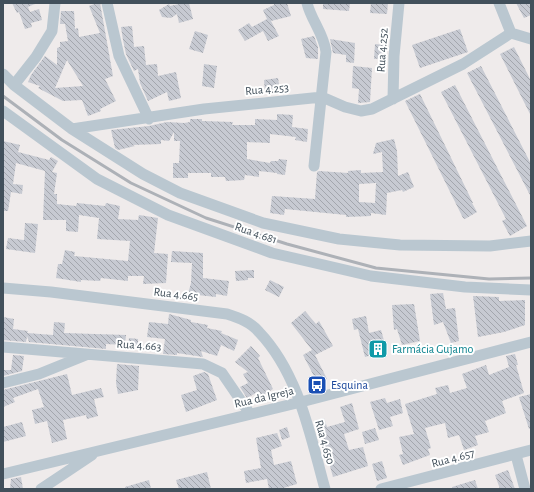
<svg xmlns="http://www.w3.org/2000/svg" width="534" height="492" font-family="'Alegreya Sans',sans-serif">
  <defs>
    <pattern id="building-back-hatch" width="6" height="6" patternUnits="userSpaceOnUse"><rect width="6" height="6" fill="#c7cad2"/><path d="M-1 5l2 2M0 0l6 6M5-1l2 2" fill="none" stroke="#a3a6ad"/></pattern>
  </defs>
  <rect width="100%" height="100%" fill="#efebeb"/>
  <path fill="url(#building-back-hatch)" fill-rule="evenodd" d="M12 3H37L28 7 30 12 39 9 42 20 31 23 32 27 25 29 19 12 17 13Z
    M97 3H100L113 76 105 79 116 101 100 109 101 111 88 116 82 100 63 101 38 88 40 86 28 82 31 75 45 56 57 65V48L60 47V42L68 41 65 24H60L61 11H74L75 29 78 28 79 37 100 33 89 6ZM67 60 83 86 55 88Z
    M184 3H189L193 19 179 23 177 14 171 18 162 17 159 10 169 4 170 6Z
    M274 3H287L291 16 271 21 279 36 268 41 263 31 245 41 238 30 249 23 252 27 267 19 263 10 274 5Z
    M323 3H350L349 11 323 9Z
    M371 3H388L387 14 370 13Z
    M516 3H531V15L524 18Z
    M132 26 134 47 144 46 146 65 157 64 158 76 176 72 181 98 169 101 167 92 148 101 140 83 138 69 134 71 126 54 123 40 121 27Z
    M460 29 468 52 420 68 412 45Z
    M195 31 208 35 203 53 189 49Z
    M314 36 318 47V59L306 58 301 39Z
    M330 39 355 43 354 63 346 62V55L333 53Z
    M375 44 385 45 384 58 374 59Z
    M514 47 531 81V116L500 54Z
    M204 64 217 66 214 88 202 86Z
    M353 66 372 68 370 102 358 103 359 89 352 88Z
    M481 66 531 164V197L467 73Z
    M278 78 280 90 265 93 264 80Z
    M455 85 527 226 510 236 502 221 506 219 441 92Z
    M420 94 473 203H472L477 212 465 219 463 218 405 101Z
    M277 114 293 115 292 127 308 129 307 142 295 140 296 137 270 134V143L247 142V159L270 163 271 161H278L279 159 287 160 285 175 277 174V173L259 171V177L245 175 244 180 226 181 225 177H211V173H188V178H173V163H179L180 141H174V132L169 141 161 140V144L132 145 135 146 118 150 115 148 111 130 149 126 167 122 184 123 190 122V119H202V121L233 122 232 125H255V119L277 120Z
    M394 139 397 151 398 176 408 172 414 187 403 192 402 190 387 193 386 215 371 213V216L346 217V215L285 209 284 215 270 213 272 196 315 199 317 172 319 171 348 173V171L361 170V173L383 172 382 152 373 154 376 143ZM376 183 375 203 359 202V184Z
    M3 141 20 145 18 152 49 160 51 157 58 161 52 172 57 173 54 194H57V204L76 206 77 203 105 206 106 203 120 206 118 219 138 220 139 215 158 218 154 253 168 254 166 283 143 284 144 276H128V281L101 278 100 281 81 280V282L56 278 58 264H62L65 250 75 252 74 256 128 261 130 241 97 239 99 218 79 215 78 232 66 231V220H43L45 171 16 163 13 184 23 185 22 194 11 192 8 211H3Z
    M25 223 38 224 35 253 6 249 8 238 24 240Z
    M172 251 203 253V278L229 281 227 296 216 294V297L188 294 191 283 192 263 171 262Z
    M254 270V278H248V280L236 281 235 271Z
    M270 280 284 287 279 297 265 290Z
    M443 293 446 309 455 308 459 341 451 343 443 322 434 325 430 294Z
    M473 296 499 297V301L525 300V325L504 332 478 337Z
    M414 304 420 341 402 345 397 329 394 330 392 305Z
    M305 311 316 324 319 321 333 346 315 355 327 379 317 382 303 355 312 350 291 323Z
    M169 314 191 320V322L208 325 207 328 222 331 221 333 238 340 234 351 221 345 217 356 201 351 203 357 177 353V355L163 354 165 339 147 337 149 322 168 324Z
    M366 316 369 333 381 330 387 351 365 357 358 329 354 330 352 319Z
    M3 317 14 319 13 329 28 331 27 333 53 335 54 322 65 323 64 333 126 335 125 345 106 344V349L29 342 27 336 26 342 3 340Z
    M129 338 138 339V348H128Z
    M251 346 260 356 258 358 273 389 258 398 256 393 247 398 240 387 248 383 243 374 248 372 235 362Z
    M515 354 518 365H516L524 393 502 401 506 413 485 421 489 432 475 436 478 445 464 450 459 435 448 438 445 423 425 428 431 448 428 449 430 455 403 465 399 455 403 454 399 437 414 434 405 404 437 394 435 388 448 385 450 393 467 388 462 374 486 365 489 375 509 367 506 356Z
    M13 355 24 356 22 371 3 376V370H11Z
    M117 364 139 366 138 390 118 394 116 383Z
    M204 372 208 374 217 400 186 412 181 395 197 390 193 376Z
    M67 374 72 395 101 388 104 397 94 399 98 416 87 419 86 415 63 420 67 439 52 443 47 421 35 424 32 410 44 407 38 389 13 398 15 402 3 407V390Z
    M531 394V428L529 429 519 397Z
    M385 398 387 403 400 399 403 413 390 417 393 426 379 430 370 402Z
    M352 403 359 429 344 434 349 450 363 447 368 466 333 477 317 420 324 418 327 427 345 422 340 407Z
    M22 422 26 436 3 442V427Z
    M287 427 290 437 282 440 279 430Z
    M375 428 379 440 365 444 362 432Z
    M277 433 282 446 271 450 274 465 291 461 297 484 280 489H269L267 479 246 483 244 471 261 468 256 438Z
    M382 461 387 478 377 481 372 464Z
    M508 470 515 489H500L495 475Z
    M207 472 211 489H179L176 480Z
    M21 477 23 489H10L11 479Z
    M149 480 151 489H125V487Z
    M475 480 478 489H452V487Z"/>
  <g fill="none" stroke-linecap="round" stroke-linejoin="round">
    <path stroke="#bac7d0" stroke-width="11" d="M107 3 119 56 149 119
      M307 3C311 20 324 34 326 52L314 166
      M499 3 511 33
      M3 74 14 85 72 129 143 174 180 193 263 223 339 239 400 245 490 246 531 241
      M14 85 36 57 52 31 55 3
      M393 99 394 56 399 3
      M3 111 97 179 168 215 272 253 371 276 465 287 531 290
      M72 129 204 109 322 97 345 107 361 111 372 109 463 64 511 33 531 39
      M3 288 51 292 227 314C239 318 251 322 259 332 299 374 310 435 325 489
      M3 347 203 364 222 373 250 414
      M3 383 39 374 86 355
      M516 455 525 489
      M3 474 301 402 531 342
      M41 489 92 455
      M381 489 531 450"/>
    <path stroke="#adb1b7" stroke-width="3" d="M3 96 62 140 131 183 206 218 287 244 376 268 489 279 531 278"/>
  </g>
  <defs>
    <g id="building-square" transform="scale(1)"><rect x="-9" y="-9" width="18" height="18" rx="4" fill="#0f9aa8" stroke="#fff"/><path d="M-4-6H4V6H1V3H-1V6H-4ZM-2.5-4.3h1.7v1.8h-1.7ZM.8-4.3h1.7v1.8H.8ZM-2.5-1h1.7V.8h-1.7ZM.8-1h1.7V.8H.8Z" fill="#fff"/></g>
    <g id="bus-square" transform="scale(1)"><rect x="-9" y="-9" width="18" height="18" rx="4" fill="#1a4fb4" stroke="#fff"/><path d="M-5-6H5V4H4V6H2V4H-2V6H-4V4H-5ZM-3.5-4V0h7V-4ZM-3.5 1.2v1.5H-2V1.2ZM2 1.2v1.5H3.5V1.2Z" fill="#fff"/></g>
  </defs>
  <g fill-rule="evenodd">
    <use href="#building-square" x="378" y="349"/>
    <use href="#bus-square" x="317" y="385"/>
  </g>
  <g text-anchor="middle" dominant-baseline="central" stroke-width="4" stroke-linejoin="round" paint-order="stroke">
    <g font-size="12" fill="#42505b" stroke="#fff">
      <text transform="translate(382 50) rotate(-86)">Rua 4.252</text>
      <text transform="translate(267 89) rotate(-5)">Rua 4.253</text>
      <text transform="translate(256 233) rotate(19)">Rua 4.681</text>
      <text transform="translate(176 294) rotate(7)">Rua 4.665</text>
      <text transform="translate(139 345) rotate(4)">Rua 4.663</text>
      <text transform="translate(264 397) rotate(-13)">Rua da Igreja</text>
      <text transform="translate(325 442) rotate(74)">Rua 4.650</text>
      <text transform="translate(453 458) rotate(-15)">Rua 4.657</text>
    </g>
    <g font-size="12" fill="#0d838f" stroke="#fff" text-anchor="start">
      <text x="392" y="349">Farmácia Gujamo</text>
    </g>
    <g font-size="12" fill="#164399" stroke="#fff" text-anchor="start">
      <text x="331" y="385">Esquina</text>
    </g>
  </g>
  <rect width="534" height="492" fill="none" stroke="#42505b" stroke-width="8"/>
</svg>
